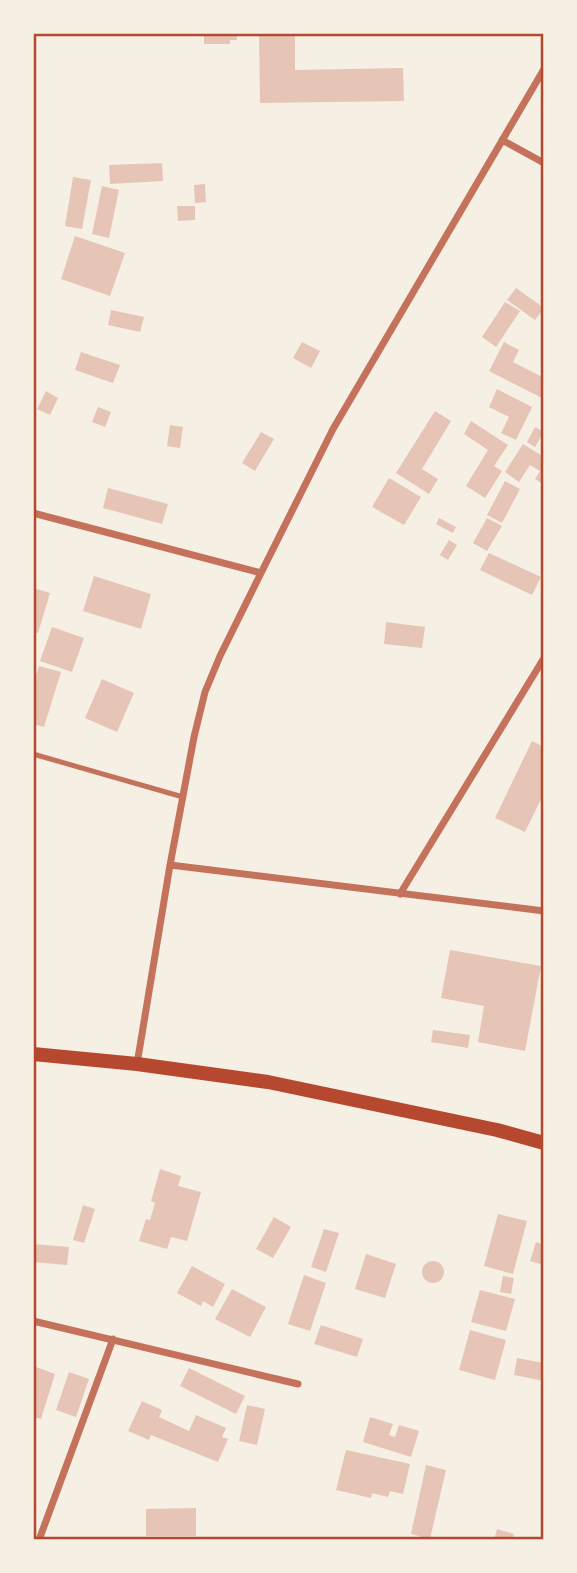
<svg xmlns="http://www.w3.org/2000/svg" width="577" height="1573" font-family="'Exo 2',sans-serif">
  <rect width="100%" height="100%" fill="#f6efe4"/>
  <path fill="#e6c5b7" d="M204 33H237V40H230V44H204Z
    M259 33H295V70L403 68 404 101 260 103Z
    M162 163 163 181 110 184 109 165Z
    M73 177 91 180 82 229 65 226Z
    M205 184 206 202 195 203 194 185Z
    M102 186 119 190 109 238 92 234Z
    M177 206H195V220L178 221Z
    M75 236 125 253 110 296 61 279Z
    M516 288 544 308 535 320 507 300Z
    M505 302 520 311 496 347 482 337Z
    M111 310 144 317 140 332 108 325Z
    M302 342 320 351 311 368 293 358Z
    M504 342 519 350 513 362 544 378V399L489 371Z
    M81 352 120 365 113 383 75 370Z
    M497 389 532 407 516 440 501 433 509 417 489 407Z
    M46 391 58 398 50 415 37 409Z
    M98 407 111 412 105 427 92 422Z
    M435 411 451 421 422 469 438 479 429 494 396 473Z
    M471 421 508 445 494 466 502 471 485 498 466 486 488 450 464 434Z
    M170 425 183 427 180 448 167 446Z
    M535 427 544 432 535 447 527 442Z
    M261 432 274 439 255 471 242 463Z
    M523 444 544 457V485L535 479 540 471 530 465 519 482 505 472Z
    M389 478 421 497 404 525 372 507Z
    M505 481 520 489 502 523 487 515Z
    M108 488 168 504 162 524 103 508Z
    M439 518 456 527 453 533 436 524Z
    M487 518 502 526 487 551 473 543Z
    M449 540 457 545 448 560 440 555Z
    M489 553 541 577 532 595 480 570Z
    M94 576 151 594 141 629 83 611Z
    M33 588 50 593 38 633 33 632Z
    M386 622 425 627 422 648 384 644Z
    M52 627 84 638 72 672 40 661Z
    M39 666 61 672 44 727 33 724V685Z
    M102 679 134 693 117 732 85 718Z
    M532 741 544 747V793L525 832 495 818Z
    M450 950 541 966 525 1051 478 1042 484 1006 441 998Z
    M433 1030 470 1035 468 1048 431 1042Z
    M160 1169 181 1176 178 1186 201 1192 187 1241 171 1237 167 1249 139 1241 146 1219 150 1220 155 1203 151 1201Z
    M83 1205 95 1209 84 1243 73 1240Z
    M498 1214 527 1221 513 1274 484 1266Z
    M274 1217 291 1227 273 1258 256 1249Z
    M324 1229 339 1233 326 1272 311 1267Z
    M536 1242 544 1245V1265L530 1261Z
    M33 1244 69 1247 67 1265 33 1262Z
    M366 1254 396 1264 385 1298 355 1289Z
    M422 1272a11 11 0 1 1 22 0a11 11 0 1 1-22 0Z
    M192 1266 225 1284 213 1307 203 1301 201 1306 177 1293Z
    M304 1275 326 1283 310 1331 288 1324Z
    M503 1276 514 1278 511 1294 500 1292Z
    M232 1289 266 1307 250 1337 215 1319Z
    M480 1290 515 1299 506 1331 471 1322Z
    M321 1325 363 1339 357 1357 314 1344Z
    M470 1330 506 1340 495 1380 459 1370Z
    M517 1358 544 1363V1381L514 1375Z
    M36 1367 55 1374 41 1419 33 1417V1375Z
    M189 1368 245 1396 236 1414 180 1386Z
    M69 1372 89 1379 76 1417 56 1410Z
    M142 1401 162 1410 159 1417 189 1431 196 1415 226 1428 222 1437 228 1439 218 1462 151 1435 149 1440 128 1431Z
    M247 1405 265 1409 257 1445 239 1441Z
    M370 1417 393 1424 389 1435 395 1437 399 1425 419 1431 411 1457 363 1442Z
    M346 1450 410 1464 403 1494 390 1491 388 1497 372 1493 371 1498 336 1490Z
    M426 1465 446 1470 430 1539 411 1534Z
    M196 1508V1536H146V1509Z
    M497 1529 514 1534 512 1540H494Z"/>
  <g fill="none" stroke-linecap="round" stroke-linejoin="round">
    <path stroke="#c5725c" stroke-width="5" d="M33 754 183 797"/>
    <path stroke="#c5725c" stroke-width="7" d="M502 140 544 163
      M33 513 261 573
      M170 865 544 911
      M400 894 544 658
      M137 1064 170 865 194 737 205 692 220 656 261 573 333 429 544 69
      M33 1321 298 1384
      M39 1540 113 1339"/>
    <path stroke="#b5482f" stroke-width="14" d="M33 1054 137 1064 268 1082 497 1130 544 1143"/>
  </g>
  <rect width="577" height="1573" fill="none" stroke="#f6efe4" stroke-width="70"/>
  <rect x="35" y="35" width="507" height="1503" fill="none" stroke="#b5482f" stroke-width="2.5"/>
</svg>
